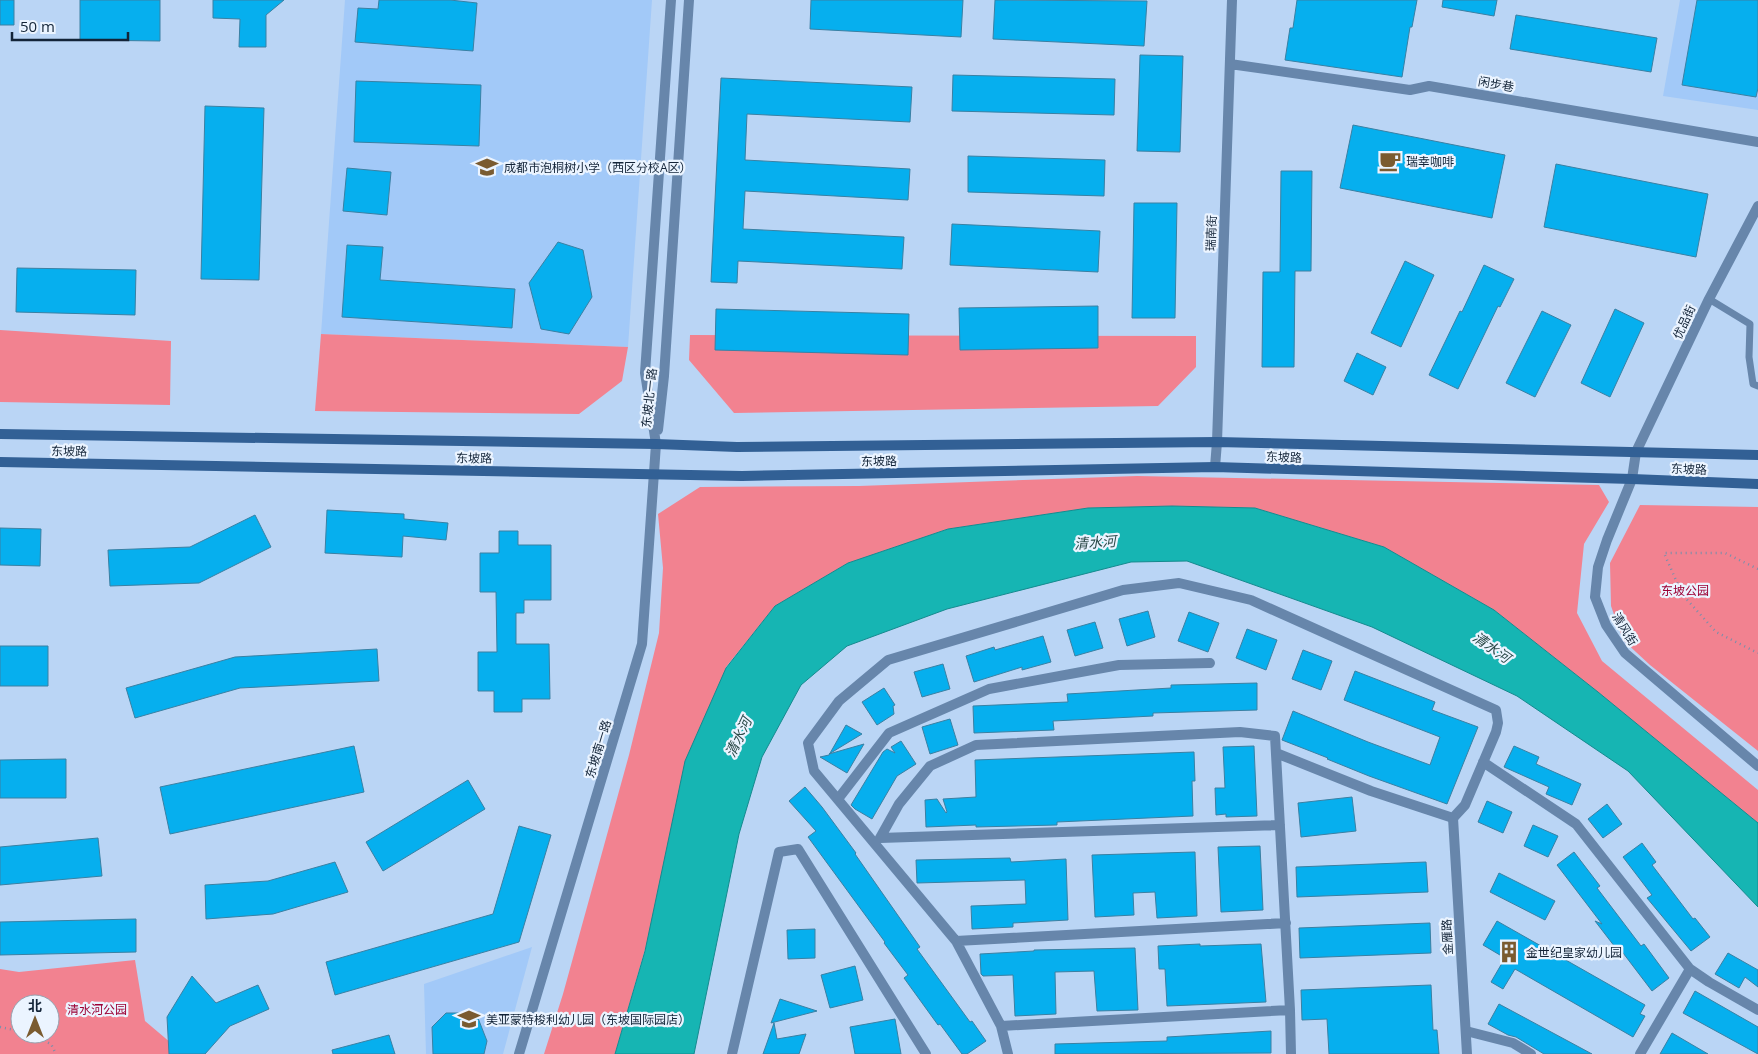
<svg xmlns="http://www.w3.org/2000/svg" width="1758" height="1054" font-family="'Open Sans','Noto Sans SC',sans-serif">
  <rect width="100%" height="100%" fill="#bad5f5"/>
  <path fill="#a2c9f8" d="M345 0H652L628 347 321 334Z
    M1680 0H1758V110L1663 96Z
    M532 947 503 1054H426L424 984Z"/>
  <path fill="#f28290" fill-rule="evenodd" d="M0 330 171 341 170 405 0 402Z
    M321 334 628 347 622 381 579 414 315 411Z
    M690 335 1196 336V367L1158 406 734 413 689 360Z
    M1137 476 1599 485 1609 502 1584 544 1577 613 1602 661 1758 790V823L1598 692 1494 610 1384 547 1255 508 1172 506 1088 508 948 529 848 563 775 606 726 667 615 1054H544L563 994 629 755 659 633 663 568 658 514 700 487 859 486Z
    M1640 505 1758 507V751L1650 665 1623 640 1611 606 1610 563Z
    M135 960 145 1021 184 1054H0V969L19 972ZM20 1004H50V1034H20Z"/>
  <path fill="#16b5b3" stroke="#158a8e" d="M1172 506 1255 508 1384 547 1494 610 1598 692 1758 823V907L1628 771 1517 696 1372 627 1187 561 1131 562 947 609 847 646 801 685 762 757 739 834 694 1054H615L645 951 685 761 726 668 775 606 848 563 948 529 1088 508Z"/>
  <path fill="#06afee" stroke="#3a80a3" d="M0 0H14V25H0Z
    M80 0H160V41L80 40Z
    M213 0H284L266 15V47H239L240 19 213 18Z
    M379 0H450L477 3 473 51 355 42 358 8 378 9Z
    M811 0H963L961 37 810 29Z
    M995 0 1147 1 1144 46 993 39Z
    M1297 0H1417L1412 27H1410L1402 77 1285 60 1290 28H1293Z
    M1443 0H1497L1494 16 1442 7Z
    M1697 0H1758V88L1756 97 1682 85Z
    M1516 15 1657 38 1651 72 1510 49Z
    M1140 55 1183 56 1180 152 1137 151Z
    M953 75 1115 79 1114 115 952 111Z
    M721 78 912 87 910 122 747 114 745 160 910 169 908 200 745 191 743 229 904 237 902 269 738 261 737 283 711 282Z
    M356 81 481 85 479 146 354 142Z
    M205 106 264 108 259 280 201 279Z
    M1353 125 1505 155 1492 218 1340 188Z
    M968 156 1105 160 1104 196 968 192Z
    M1556 164 1708 194 1696 257 1544 227Z
    M347 168 391 172 387 215 343 211Z
    M1281 171H1312L1311 271H1295L1294 367H1262L1263 272H1280Z
    M1134 203H1177L1175 318H1132Z
    M952 224 1100 231 1098 272 950 265Z
    M558 242 583 250 592 297 569 334 541 329 529 283Z
    M347 245 383 247 380 280 515 289 512 328 342 317Z
    M1405 261 1434 275 1401 347 1371 333Z
    M1484 265 1514 279 1500 307 1498 306 1458 389 1429 375 1460 311 1462 312Z
    M17 268 136 270 135 315 16 312Z
    M1098 306V348L960 350 959 308Z
    M716 309 909 314 908 355 715 350Z
    M1615 309 1644 323 1610 397 1581 383Z
    M1542 311 1571 325 1535 397 1506 383Z
    M1357 353 1386 367 1373 395 1344 381Z
    M327 510 404 514V519L448 523 446 540 403 536 402 557 325 553Z
    M255 515 271 547 199 583 110 586 108 550 190 547Z
    M0 528 41 529 40 566 0 565Z
    M499 531H518V545H551V600H524V613H516V644H549L550 699H522V712H494V691H478V652H497L496 592H480V553H499Z
    M1148 611 1155 637 1127 646 1119 619Z
    M1189 612 1219 623 1208 652 1178 641Z
    M1095 622 1103 648 1075 656 1067 630Z
    M1247 629 1277 640 1266 670 1236 658Z
    M1043 636 1051 662 1022 670V667L974 682 966 656 994 647 995 650Z
    M0 646H48V686H0Z
    M377 649 379 681 240 688 135 718 126 688 235 657Z
    M1303 650 1332 661 1321 690 1292 679Z
    M943 664 950 689 922 697 914 672Z
    M1355 671 1435 702 1432 710 1478 727 1447 804 1369 776 1327 759 1328 758 1282 740 1293 711 1368 742 1430 765 1440 737 1344 700Z
    M1257 683V710L1153 713V716L1053 721 1054 730 974 733 973 706 1068 702 1067 694 1171 688V685Z
    M884 688 895 705 893 706 894 714 877 725 862 702Z
    M950 719 958 745 930 754 922 727Z
    M846 725 862 734 829 754 864 744 847 773 820 757 829 755Z
    M901 741 916 764 897 776 872 819 855 809 851 805 883 752 887 749 895 753 891 747Z
    M354 746 364 792 170 834 160 787Z
    M1254 746 1257 816 1226 817V814L1216 815 1215 788H1225L1223 747Z
    M1514 746 1539 757 1536 764 1581 784 1572 805 1546 794 1549 787 1504 767Z
    M1194 752 1195 781H1192L1193 816 1057 822V825L976 827V825L926 827 925 800 937 799 946 813 947 812 943 799 976 797 975 760Z
    M66 759V798H0V760Z
    M468 780 485 809 383 871 366 842Z
    M805 787 822 807 856 853 855 854 920 947 917 949 970 1022 972 1021 986 1041 967 1054H962L940 1024 938 1025 904 978 908 975 884 943 885 942 808 837 816 831 789 801Z
    M1352 797 1356 831 1301 837 1298 803Z
    M1487 801 1512 812 1503 833 1478 822Z
    M1607 804 1622 824 1603 838 1588 819Z
    M1533 825 1558 836 1548 857 1524 846Z
    M519 826 551 835 519 942 335 995 326 962 493 914Z
    M98 838 102 876 0 885V847Z
    M1642 843 1656 862 1652 865 1693 919 1695 918 1710 937 1691 951 1647 898 1652 895 1623 857Z
    M1260 846 1263 910 1221 912 1218 847Z
    M1195 852 1197 916 1157 918 1155 892 1133 893 1134 915 1095 917 1092 855Z
    M1574 852 1600 886 1597 888 1641 946 1644 944 1669 978 1652 991 1617 945 1615 947 1595 921 1602 924 1557 865Z
    M1010 858 1011 862 1066 859 1068 920 1013 923V927L972 929 971 906 1026 904 1025 880 917 883 916 860Z
    M335 862 348 892 273 914 206 919 205 885 268 881Z
    M1426 862 1428 892 1297 897 1296 867Z
    M1499 873 1555 901 1545 920 1490 892Z
    M136 919V952L0 955V922Z
    M1497 921 1645 1005 1640 1014 1645 1016 1633 1037 1515 969 1503 989 1491 982 1505 958 1483 945Z
    M1430 923 1431 953 1300 958 1299 928Z
    M815 929V958L788 959 787 930Z
    M1200 944V946L1261 944 1266 1002 1167 1006 1165 969H1159L1158 946Z
    M1135 948 1138 1010 1097 1011 1094 971 1055 972 1056 1014 1015 1016 1013 975 983 976 981 974 980 954 1034 951V950Z
    M1728 953 1758 970V987L1745 977 1739 988 1715 974Z
    M855 966 863 1000 830 1008 821 975Z
    M192 976 216 1003 258 985 269 1009 230 1026 205 1054H169L167 1017Z
    M1431 985 1433 1030H1437L1439 1054H1329L1327 1019 1302 1020 1301 990Z
    M1695 991 1758 1027V1054L1683 1013Z
    M780 999 817 1011 771 1023Z
    M1499 1004 1592 1054H1544L1516 1037 1508 1035 1488 1024Z
    M446 1013H476L487 1041 484 1054H433L432 1027Z
    M895 1019 901 1054H855L850 1027Z
    M774 1023 777 1039 806 1034 799 1054H763Z
    M1271 1031V1053L1055 1054V1044L1167 1041V1037Z
    M1672 1033 1708 1054H1660Z
    M389 1035 395 1054H333L332 1050Z"/>
  <g fill="none" stroke-linecap="round" stroke-linejoin="round">
    <path stroke="#788fab" stroke-width="2.5" stroke-dasharray="1 4" stroke-linecap="butt" d="M1758 569 1725 553H1664L1682 594 1716 632 1758 653
      M0 1027 20 1031
      M30 1034 51 1044 56 1054"/>
    <path stroke="#6786ab" stroke-width="7" d="M1709 299 1750 324 1749 357 1753 384 1758 386"/>
    <path stroke="#6786ab" stroke-width="10" d="M1230 64 1410 90 1429 86 1758 142
      M1758 206 1709 299 1636 452 1632 479 1607 540 1598 567 1595 597 1606 625 1625 653 1758 766
      M1215 467 1217 442 1232 0
      M1483 762 1576 824 1690 969 1709 982 1758 1010
      M838 799 889 733 989 689 1119 665 1210 663
      M880 838 899 804 930 766 976 745 1240 732 1275 736 1290 1010 1291 1054
      M880 838 1280 825
      M956 941 1286 923
      M1001 1026 1290 1010
      M1466 1031 1513 1043 1531 1054
      M519 1054 642 644 656 444
      M732 1054 779 852 798 849 926 1054
      M1008 1054 1001 1026 956 941 814 771 808 743 839 701 888 660 1123 590 1179 583 1251 600 1496 710 1498 723 1496 732 1465 805 1453 818 1371 791 1276 753
      M1640 1054 1690 969"/>
    <path stroke="#6786ab" stroke-width="10" d="M658 430 664 376 689 0
      M656 444 645 373 671 0
      M1453 818 1467 1054"/>
    <path stroke="#326095" stroke-width="10" d="M0 434 656 444 737 447 1217 442 1758 455
      M0 462 742 476 1215 467 1632 479 1758 484"/>
  </g>
  <defs>
    <g id="cafe-bare" transform="scale(1.725)"><path d="M-5.5-4.5H6V0H3Q3 3.5 0 3.5H-2.5Q-5.5 3.5-5.5 0ZM3-3.2v2h1.7v-2ZM-6 4.5H4V6H-6Z" fill="#7a5b30" stroke="#ebf4ff" stroke-width="2.5" paint-order="stroke"/></g>
    <g id="school-bare" transform="scale(1.725)"><path d="M0-5L7-2L0 1L-7-2ZM-4 1L0 2.5L4 1V4Q0 6-4 4Z" fill="#7a5b30" stroke="#ebf4ff" stroke-width="2.5" paint-order="stroke"/></g>
    <g id="building-bare" transform="scale(1.725)"><path d="M-4-6H4V6H1V3H-1V6H-4ZM-2.5-4.3h1.7v1.8h-1.7ZM.8-4.3h1.7v1.8H.8ZM-2.5-1h1.7V.8h-1.7ZM.8-1h1.7V.8H.8Z" fill="#7a5b30" stroke="#ebf4ff" stroke-width="2.5" paint-order="stroke"/></g>
  </defs>
  <g fill-rule="evenodd">
    <use href="#cafe-bare" x="1390" y="161"/>
    <use href="#school-bare" x="487" y="167"/>
    <use href="#building-bare" x="1509" y="952"/>
    <use href="#school-bare" x="469" y="1019"/>
  </g>
  <g text-anchor="middle" dominant-baseline="central" stroke-width="4.5" stroke-linejoin="round" paint-order="stroke">
    <g font-size="12" fill="#132438" stroke="#ebf4ff">
      <text transform="translate(1496 84) rotate(10)">闲步巷</text>
      <text transform="translate(1211 233) rotate(-88)">瑞南街</text>
      <text transform="translate(1684 322) rotate(-65)">优品街</text>
      <text transform="translate(649 398) rotate(-84)">东坡北一路</text>
      <text transform="translate(69 451) rotate(1)">东坡路</text>
      <text transform="translate(1284 457) rotate(2)">东坡路</text>
      <text transform="translate(474 458) rotate(1)">东坡路</text>
      <text transform="translate(879 461) rotate(-1)">东坡路</text>
      <text transform="translate(1689 469) rotate(2)">东坡路</text>
      <text transform="translate(1625 629) rotate(58)">清风街</text>
      <text transform="translate(598 749) rotate(-73)">东坡南一路</text>
      <text transform="translate(1447 937) rotate(-93)">金雁路</text>
    </g>
    <g font-size="12" fill="#132438" stroke="#ebf4ff" text-anchor="start">
      <text x="1406" y="161">瑞幸咖啡</text>
      <text x="504" y="167">成都市泡桐树小学（西区分校A区）</text>
      <text x="1526" y="952">金世纪皇家幼儿园</text>
      <text x="486" y="1019">美亚蒙特梭利幼儿园（东坡国际园店）</text>
    </g>
    <g font-size="12" fill="#9b0035" stroke="#ebf4ff">
      <text x="1685" y="590">东坡公园</text>
      <text x="97" y="1009">清水河公园</text>
    </g>
    <g font-size="14" font-style="italic" fill="#2b4948" stroke="#ebf4ff">
      <text transform="translate(1095 542) rotate(-4)">清水河</text>
      <text transform="translate(1492 647) rotate(35)">清水河</text>
      <text transform="translate(738 737) rotate(-65)">清水河</text>
    </g>
  </g>
  <g transform="translate(35 1019)"><circle r="24" fill="#ebf4ff" stroke="#95a1af"/>
  <path d="M0-4L9 19L0 12L-9 19Z" fill="#7a5b30"/>
  <text y="-8" font-size="14" font-weight="bold" text-anchor="middle" fill="#132438">北</text>
  </g>
  <path d="M12 32v8h116v-8" fill="none" stroke="#132438" stroke-width="2.5"/>
  <text x="20" y="32" font-size="15" fill="#132438" stroke="#ebf4ff" stroke-width="4" paint-order="stroke">50 m</text>
</svg>
